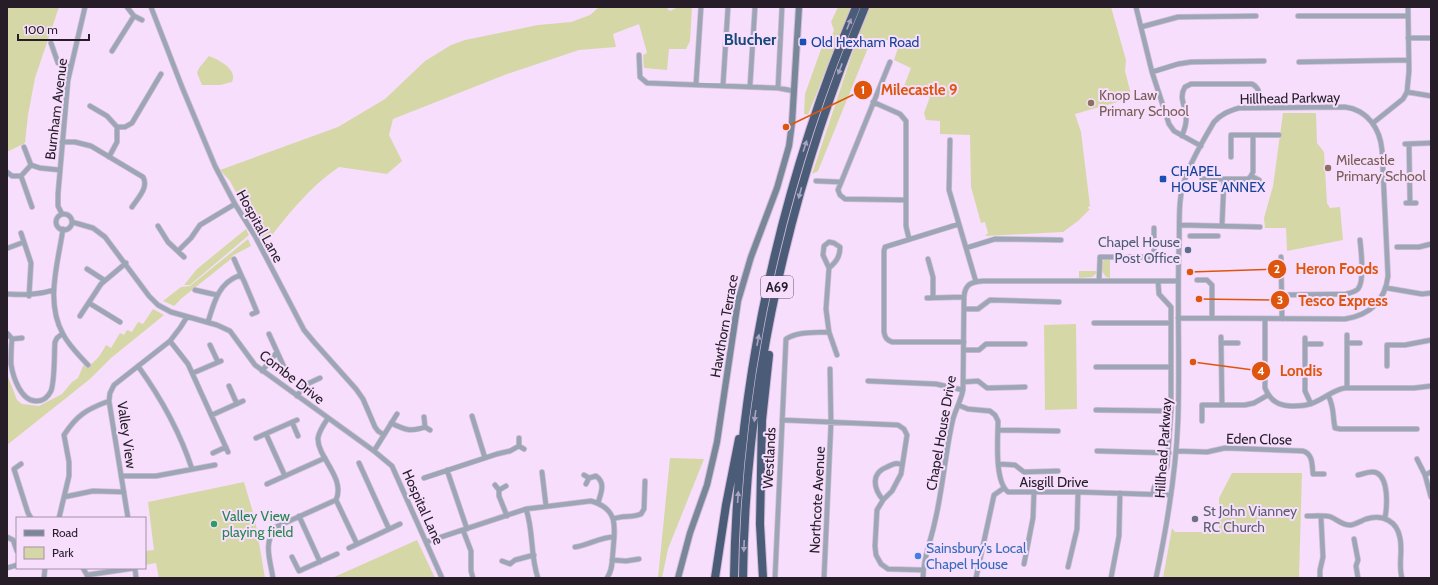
<svg xmlns="http://www.w3.org/2000/svg" width="1438" height="585" font-family="Cabin,sans-serif">
  <rect width="100%" height="100%" fill="#f7defd"/>
  <path fill="#d5d8a6" d="M7 7H59L35 78 28 115 25 143 7 152Z
    M599 7H666L670 11 678 7H692L690 41 686 49H669L667 70 644 68 643 55 647 53 639 24 613 34 616 47 579 50 507 74 393 119 389 135 402 161 387 174 339 167C309 187 287 216 264 245L230 181 220 170 338 127 385 99 425 61 451 45 465 40 538 25 571 22 590 15Z
    M838 7H851L808 115 804 114 805 94 824 41 831 38 834 30 831 22Z
    M870 7H1111L1126 60 1125 71 1132 98 1075 114 1081 132 1090 206 1087 208 1090 209 1078 221 1063 232 985 236 988 233 985 222 981 223 971 187 970 135 940 134V121L926 120 924 113 930 97 904 86 911 68 894 60 900 42 872 38 818 171 812 174 860 30Z
    M209 56C219 60 238 69 232 82L220 85H202L197 73 199 68Z
    M1283 113H1316L1317 143 1324 152 1327 203 1330 208 1340 207 1343 240 1287 251 1286 228H1265L1264 218 1273 186Z
    M246 229 249 235 190 285H184L197 269Z
    M248 239 251 246 232 256 231 259 182 298 174 306 163 301 181 287 190 286Z
    M1110 259V278L1106 277 1102 271V262L1104 260Z
    M1079 271H1096L1097 273 1092 277 1079 278Z
    M153 309 164 315 142 333 111 358 90 379 7 445V374L17 400 22 404 39 406 62 394 72 382 78 378 83 366 84 365 86 368C97 360 100 356 106 345L111 348 120 333 124 335 127 330 132 332 138 322 143 324Z
    M1076 324 1077 409 1045 410 1044 325Z
    M670 458 704 459 668 549 662 578H658Z
    M1232 473H1302L1299 578H1163L1172 528 1175 532H1219V498Z
    M244 482 255 519 265 578H159L156 563 145 565V551L154 550 148 502Z
    M417 540 435 578H332Z"/>
  <g fill="none" stroke-linecap="round" stroke-linejoin="round">
    <g stroke="#d1bbd7" stroke-width="6">
      <path id="street" d="M151 7 182 87 215 166 235 204 255 236 304 330 314 342 356 389 363 399 375 427 378 431 384 435
        M1136 7 1152 72 1169 124 1174 131 1201 146
        M134 16 142 20
        M1298 16H1408
        M1141 27 1178 17 1256 16
        M1408 38H1431
        M51 43 58 63 71 67
        M112 51 134 16 127 7
        M639 55 640 77 647 83 778 88 794 91
        M890 62 838 190 840 195 845 199 906 200
        M1299 62 1409 60
        M1152 72 1178 64 1191 62 1264 61
        M696 84 701 7
        M723 85 728 7
        M750 86 755 7
        M778 88 782 7
        M1407 92 1431 96
        M873 102 900 114 906 121V226L909 239
        M90 106 107 116 117 127
        M1373 123 1403 99 1407 92 1409 71 1408 7
        M1182 136C1184 130 1187 124 1186 117 1186 106 1178 98 1185 87L1191 84H1252C1262 89 1259 99 1259 108
        M950 140 949 190 976 282
        M62 142H75L91 146 143 177C149 187 138 198 132 207
        M1405 144 1431 143
        M1409 144 1410 203
        M24 147 31 165
        M109 157 117 142V127H125L132 123 161 74
        M1231 157V135H1279
        M31 165 21 176 32 207
        M31 165 40 168 60 170
        M7 172 12 176H21
        M1251 176 1259 180
        M1202 179H1224
        M816 181 840 182
        M1406 203H1416
        M62 214 58 206V194L68 80 85 7
        M56 222a8 8 0 1 1 16 0a8 8 0 1 1-16 0Z
        M72 222 93 228 105 237 149 296 158 305 171 312 217 325 230 331 255 365 374 451 392 466 442 578
        M959 224 885 247 884 251V332C885 338 887 340 892 342H964
        M1180 225 1260 227
        M158 226 168 242 184 257
        M1222 226 1224 179H1248L1251 176 1253 172V135
        M63 229C58 263 45 302 63 334 69 346 79 355 88 365
        M21 233 31 263 29 296
        M1190 236H1218
        M1397 247H1419L1431 244
        M8 248 24 242
        M966 248 995 239 1061 240
        M178 251 191 238 200 225 235 204
        M1281 257 1282 319
        M234 259 242 277
        M928 259 933 277V298
        M829 268C836 262 840 257 840 247L834 243 829 242 824 246 823 255 829 268 826 309 829 332 837 355
        M87 269 104 280
        M1197 280H1207L1212 285V318
        M1099 281 1100 257H1154V228
        M1387 288 1422 294 1431 293
        M195 290 217 295
        M7 294C24 295 38 295 54 290
        M1281 295 1346 294C1350 293 1355 292 1358 289 1365 281 1361 250 1360 240
        M927 298 964 297
        M89 303 120 322
        M964 309H978L990 300 1059 302
        M80 316 101 284 126 263
        M1265 319V388C1270 400 1277 405 1290 406 1295 406 1301 406 1306 405 1320 403 1331 390 1345 388H1414L1431 386
        M208 322C214 303 218 284 238 276L242 277 244 281 257 312 252 314
        M1094 323H1171
        M8 334 12 339 22 338
        M269 334 284 367
        M1347 335V388
        M1221 337 1222 405
        M1305 338V391L1311 404
        M12 339C11 348 11 356 11 364 13 377 21 402 37 401 43 401 48 397 51 391 55 380 54 355 55 342L57 338 62 334
        M170 341 188 364 228 452
        M1221 343H1238
        M1347 343H1360
        M1305 344H1321
        M210 345 218 362
        M964 350H979L986 344H1025
        M138 366C161 398 180 432 192 469
        M1387 366V345H1405L1431 340
        M1096 367H1171
        M262 371 277 352
        M193 373 221 361
        M868 381 936 384 963 390
        M963 382 978 381 987 388 1025 387
        M229 386 237 404
        M1328 395C1335 409 1332 414 1335 428L1340 429H1417
        M297 396 305 385 320 378
        M958 405 968 409 990 411 995 415 998 421C998 438 994 481 1008 492H1078L1171 495
        M1096 410 1171 411
        M212 415 243 401
        M472 416 485 458
        M424 417 425 427 430 430
        M782 420 898 425 904 429 907 435 901 474 892 491 883 500 877 510 875 546 876 555 881 564 888 569 923 570
        M1202 421V405H1245L1254 403 1268 395
        M292 422 298 436
        M391 423C405 430 410 432 425 427
        M998 430 1058 431
        M266 434 285 476
        M256 438 297 420
        M519 438V446L524 449
        M374 451 397 414
        M1097 451 1169 453
        M1176 451 1207 452 1225 448 1303 451C1313 454 1312 465 1313 474H1324
        M213 453 226 447
        M1417 459 1425 475 1431 497
        M359 463 389 529
        M21 464 14 469 28 513 31 518
        M999 464 1015 465 1024 472 1058 471
        M447 470 467 529
        M542 472 546 506
        M584 475 589 478 586 484
        M1358 475C1364 474 1371 470 1377 473 1389 479 1387 507 1385 518
        M1425 475 1431 472
        M121 476H156L215 465
        M424 478 497 454 510 451 519 446
        M589 478 596 476C606 483 601 493 598 503
        M267 484 325 458
        M495 485 499 490 506 486
        M499 490V496L507 516
        M1153 494C1154 479 1162 479 1167 467L1171 411V307L1159 294 1158 281
        M64 497 93 491 124 492
        M336 500 357 544
        M883 500C873 488 871 473 887 467 893 464 897 462 902 465
        M526 509C534 532 530 556 538 578
        M299 516 320 562
        M1307 516C1314 516 1325 515 1331 517 1338 520 1343 526 1351 525 1356 524 1361 521 1366 519 1383 514 1397 521 1400 538 1403 551 1398 565 1402 578
        M59 518 69 476V462L64 435C77 415 87 409 109 401
        M128 518 109 401 110 393 114 385 170 341 180 328 187 317
        M613 519C623 515 632 518 641 514L644 509 645 481
        M463 530 471 551V571L473 578
        M7 537 13 540 17 551
        M1354 539 1358 560 1356 566 1358 578
        M426 542 526 509 591 501C619 509 615 527 613 551 612 560 613 570 607 578
        M575 547C589 545 600 537 614 537
        M349 548 400 524
        M292 557 299 571 337 554
        M612 560 626 561 639 559
        M502 561 510 564 515 560 534 555
        M1024 564 1033 518 1034 492
        M1068 567 1077 529 1078 492
        M7 568 17 565
        M83 568 88 577
        M135 568 136 578
        M87 575 135 568
        M44 578 45 568
        M273 578C270 559 263 543 276 527L336 500C346 478 317 457 318 438 319 431 324 424 328 418
        M775 578 786 339C798 331 815 333 829 332
        M824 578 831 423 830 369
        M923 578C923 558 931 541 935 521 943 488 945 453 953 419 956 409 961 400 963 390L964 297C965 284 971 282 983 281H1178
        M976 578 994 495 1004 488
        M1111 578 1119 536 1120 493
        M1156 578C1167 526 1176 473 1178 420 1180 362 1177 305 1179 247 1180 224 1177 198 1186 176 1193 157 1204 139 1214 122 1221 114 1229 111 1239 108L1345 107C1368 110 1380 129 1382 150L1388 276C1385 301 1370 315 1345 319L1178 318
        M1320 578V570L1323 557 1321 517"/>
    </g>
    <g stroke="#d1bbd7" stroke-width="8">
      <path id="secondary" d="M678 578 690 533 707 485 717 442 738 301 751 257 777 188 789 146 792 123 799 7"/>
    </g>
    <g stroke="#d1bbd7" stroke-width="10">
      <path id="highway" d="M715 578 726 505 739 439
        M734 578C737 383 780 187 856 7
        M743 578C745 383 790 187 865 7
        M763 578 760 524 762 420 769 355"/>
    </g>
    <use href="#street" stroke="#9da6b4" stroke-width="4.5"/>
    <use href="#secondary" stroke="#79879a" stroke-width="6"/>
    <use href="#highway" stroke="#4a5c77" stroke-width="8"/>
  </g>
  <defs><path id="oneway-solid" d="M-6-.8H1V-3.2L6.5 0L1 3.2V.8H-6Z"/></defs>
  <g fill="#a9a4c1">
    <use href="#oneway-solid" transform="translate(849 24) rotate(-68)"/>
    <use href="#oneway-solid" transform="translate(840 69) rotate(111)"/>
    <use href="#oneway-solid" transform="translate(805 146) rotate(-72)"/>
    <use href="#oneway-solid" transform="translate(800 193) rotate(105)"/>
    <use href="#oneway-solid" transform="translate(758 340) rotate(-79)"/>
    <use href="#oneway-solid" transform="translate(755 416) rotate(98)"/>
    <use href="#oneway-solid" transform="translate(738 497) rotate(-86)"/>
    <use href="#oneway-solid" transform="translate(744 546) rotate(92)"/>
  </g>
  <g fill="#1a4fb4" stroke="#f7defd" stroke-width="1.5">
    <rect x="799" y="38" width="8" height="8" rx="2"/>
    <rect x="1159" y="175" width="8" height="8" rx="2"/>
  </g>
  <g fill="#8d6e63" stroke="#f7defd" stroke-width="1.5">
    <circle cx="1091" cy="103" r="4"/>
    <circle cx="1328" cy="168" r="4"/>
  </g>
  <circle fill="#5c6f8a" stroke="#f7defd" stroke-width="1.5" cx="1188" cy="250" r="4"/>
  <circle fill="#6b7280" stroke="#f7defd" stroke-width="1.5" cx="1195" cy="519" r="4"/>
  <circle fill="#2e9e5b" stroke="#f7defd" stroke-width="1.5" cx="214" cy="524" r="4"/>
  <circle fill="#3f7fe0" stroke="#f7defd" stroke-width="1.5" cx="918" cy="556" r="4"/>
  <g text-anchor="middle" dominant-baseline="central" stroke-width="4" stroke-linejoin="round" paint-order="stroke">
    <rect fill="#f7defd" stroke="#655768" stroke-width="1" x="761" y="276" width="32" height="22" rx="3"/>
    <g font-size="13" font-weight="bold" fill="#261d28">
      <text x="777" y="287">A69</text>
    </g>
    <g font-size="14" fill="#164399" stroke="#f7defd" text-anchor="start">
      <text x="811" y="42">Old Hexham Road</text>
      <text x="1171" y="171">CHAPEL<tspan x="1171" dy="16">HOUSE ANNEX</tspan></text>
    </g>
    <g font-size="14" fill="#785e54" stroke="#f7defd" text-anchor="start">
      <text x="1099" y="95">Knop Law<tspan x="1099" dy="16">Primary School</tspan></text>
      <text x="1336" y="160">Milecastle<tspan x="1336" dy="16">Primary School</tspan></text>
    </g>
    <g font-size="14" fill="#261d28" stroke="#f7defd">
      <text transform="translate(1290 98) rotate(-1)">Hillhead Parkway</text>
      <text transform="translate(56 109) rotate(-83)">Burnham Avenue</text>
      <text transform="translate(260 226) rotate(61)">Hospital Lane</text>
      <text transform="translate(724 326) rotate(-80)">Hawthorn Terrace</text>
      <text transform="translate(292 377) rotate(38)">Combe Drive</text>
      <text transform="translate(941 433) rotate(-80)">Chapel House Drive</text>
      <text transform="translate(127 435) rotate(82)">Valley View</text>
      <text transform="translate(1259 439) rotate(1)">Eden Close</text>
      <text transform="translate(1163 448) rotate(-86)">Hillhead Parkway</text>
      <text transform="translate(769 458) rotate(-87)">Westlands</text>
      <text x="1054" y="482">Aisgill Drive</text>
      <text transform="translate(817 500) rotate(-87)">Northcote Avenue</text>
      <text transform="translate(423 507) rotate(66)">Hospital Lane</text>
    </g>
    <g font-size="14" fill="#4e5e75" stroke="#f7defd" text-anchor="end">
      <text x="1180" y="242">Chapel House<tspan x="1180" dy="16">Post Office</tspan></text>
    </g>
    <g font-size="14" fill="#5b616d" stroke="#f7defd" text-anchor="start">
      <text x="1203" y="511">St John Vianney<tspan x="1203" dy="16">RC Church</tspan></text>
    </g>
    <g font-size="14" fill="#27864d" stroke="#f7defd" text-anchor="start">
      <text x="222" y="516">Valley View<tspan x="222" dy="16">playing field</tspan></text>
    </g>
    <g font-size="14" fill="#366cbe" stroke="#f7defd" text-anchor="start">
      <text x="926" y="548">Sainsbury's Local<tspan x="926" dy="16">Chapel House</tspan></text>
    </g>
    <g font-size="16" font-weight="bold" fill="#17487a" stroke="#f7defd">
      <text x="750" y="39">Blucher</text>
    </g>
  </g>
  <path fill="none" stroke="#de560d" stroke-width="1.5" d="M786 127L863 90M1190 272L1277 269M1199 299L1280 300M1193 362L1261 371"/>
  <g fill="#de560d" stroke="#f7defd" stroke-width="1.5">
    <circle cx="786" cy="127" r="4"/>
    <circle cx="1190" cy="272" r="4"/>
    <circle cx="1199" cy="299" r="4"/>
    <circle cx="1193" cy="362" r="4"/>
    <circle cx="863" cy="90" r="10"/>
    <circle cx="1277" cy="269" r="10"/>
    <circle cx="1280" cy="300" r="10"/>
    <circle cx="1261" cy="371" r="10"/>
  </g>
  <g font-size="12" text-anchor="middle" font-weight="bold" fill="#fff">
    <text x="863" y="94">1</text>
    <text x="1277" y="273">2</text>
    <text x="1280" y="304">3</text>
    <text x="1261" y="375">4</text>
  </g>
  <g font-size="15" text-anchor="middle" font-weight="bold" fill="#de560d" stroke="#f7defd" stroke-width="4" stroke-linejoin="round" paint-order="stroke">
    <text x="919" y="95">Milecastle 9</text>
    <text x="1337" y="274">Heron Foods</text>
    <text x="1343" y="306">Tesco Express</text>
    <text x="1301" y="376">Londis</text>
  </g>
  <rect width="1438" height="585" fill="none" stroke="#261d28" stroke-width="16"/>
  <rect x="16" y="517" width="130" height="52" fill="#f7defd" stroke="#a391a8"/>
  <rect x="24" y="530" width="20" height="6" fill="#79879a" stroke="#a391a8"/>
  <text x="52" y="537" font-size="12" fill="#261d28">Road</text>
  <rect x="24" y="547" width="20" height="12" fill="#d5d8a6" stroke="#a391a8"/>
  <text x="52" y="557" font-size="12" fill="#261d28">Park</text>
  <path d="M18 34v6h71v-6" fill="none" stroke="#261d28" stroke-width="2"/>
  <text x="24" y="34" font-size="12" fill="#261d28" stroke="#f7defd" stroke-width="3" paint-order="stroke">100 m</text>
</svg>
